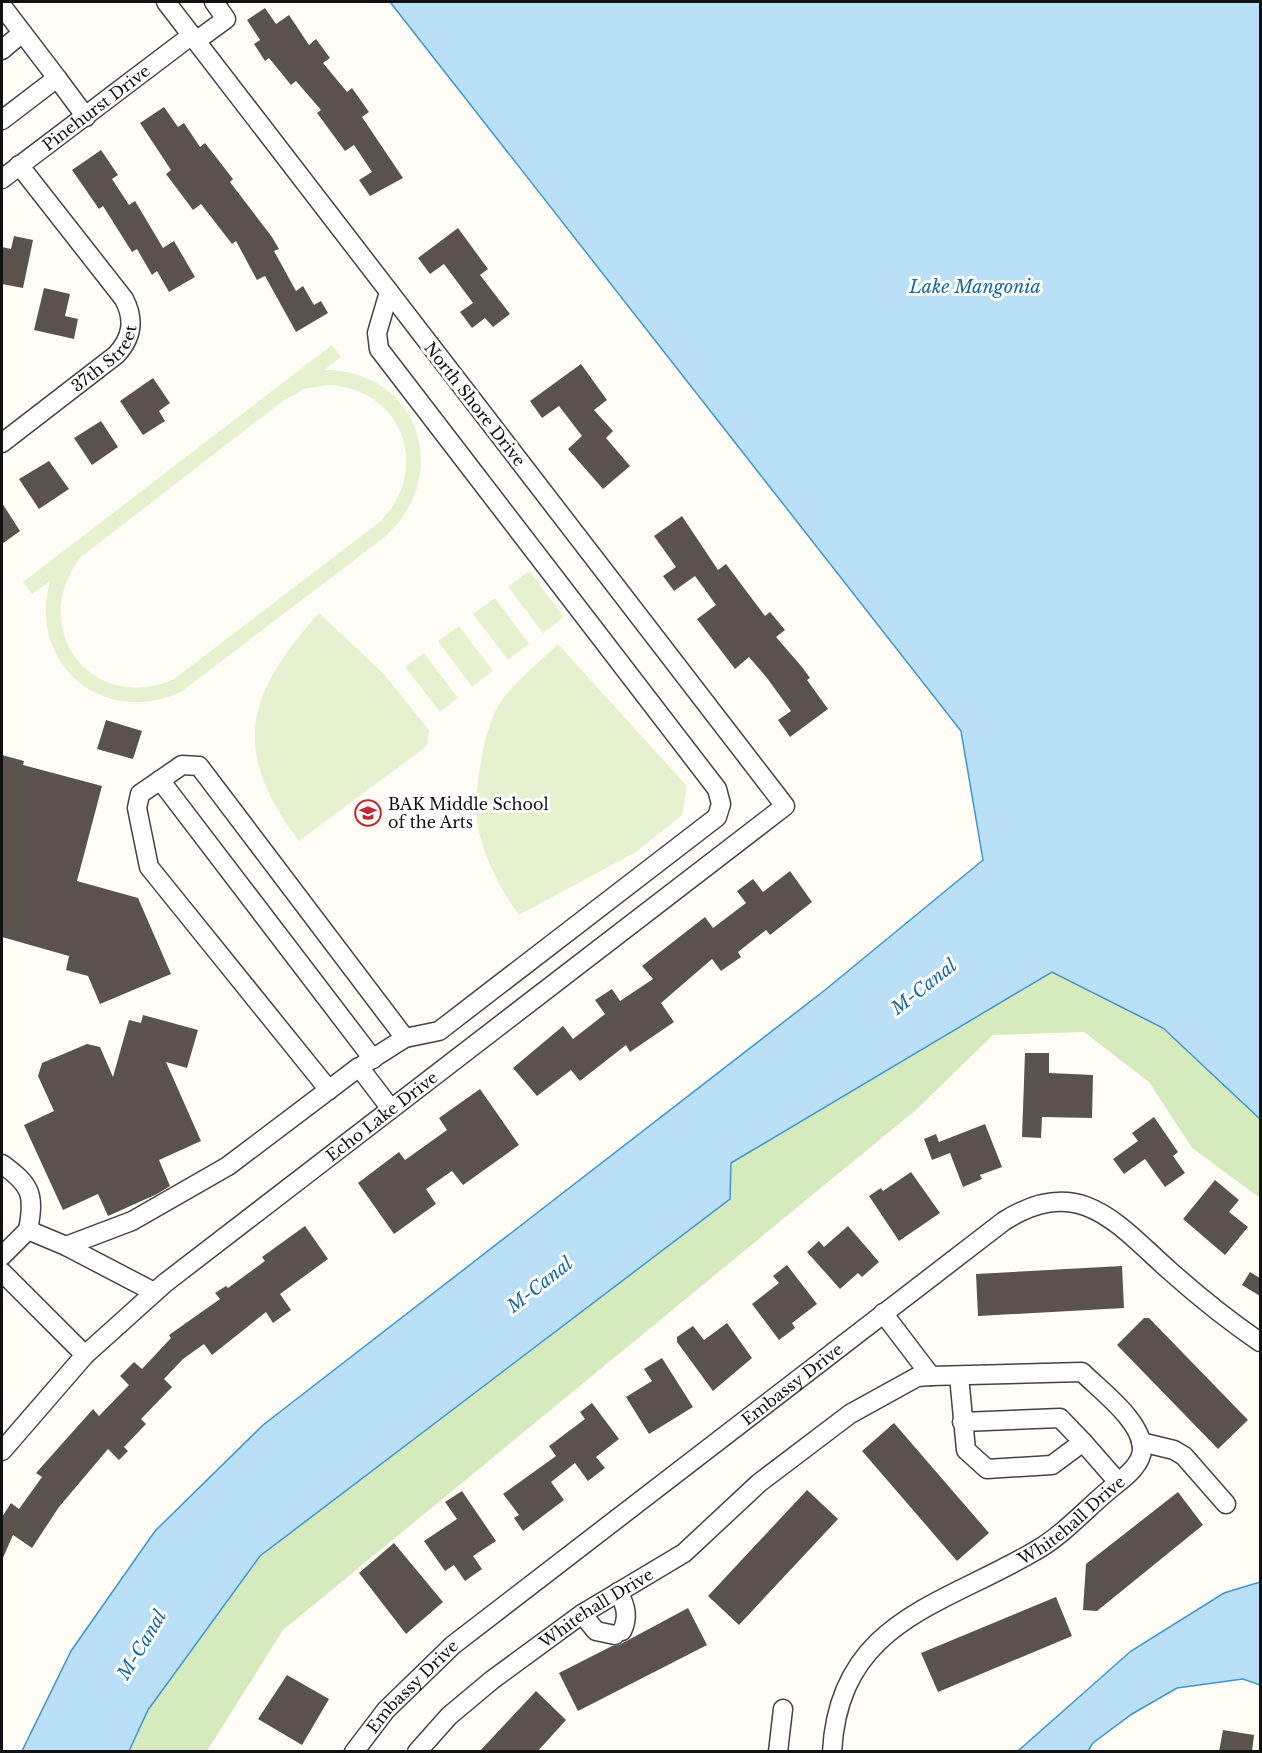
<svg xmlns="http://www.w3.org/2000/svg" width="1262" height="1753" font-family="'Libre Baskerville',serif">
  <rect width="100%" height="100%" fill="#fffdf5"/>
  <path fill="#d5ebbd" d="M1052 972 1163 1028 1260 1119V1198L1192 1148 1149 1082 1084 1032 993 1035 917 1109 283 1630 207 1751 129 1752 148 1710 260 1556 730 1199 731 1163Z"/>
  <path fill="#e6f2cf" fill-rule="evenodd" d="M332 345 341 357 324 370C419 370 453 474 386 536L181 692C103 728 27 664 50 581L32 594 23 582ZM328 385C405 389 433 473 377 524L174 679C92 716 26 627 81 557L283 401 304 389Z
    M529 571 564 617 543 633 508 587Z
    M495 598 529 644 508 660 473 614Z
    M319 613 383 673 429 730 427 746 299 841C229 750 247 693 319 613Z
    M459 626 493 671 472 687 438 641Z
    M558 644 687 786 682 815 636 852 519 915C500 889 485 860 478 828 472 798 483 729 500 703 512 684 542 660 558 644Z
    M424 653 458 698 440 712 405 667Z"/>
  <path fill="#b9e0f7" stroke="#3f96cf" stroke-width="1.5" d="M390 2H1260V1119L1163 1028 1052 972 731 1163 730 1199 260 1556 148 1710 129 1751H22L71 1651 155 1531 263 1425 825 990 983 860 961 731Z
    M1260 1582V1685L1243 1679 1177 1688 1132 1714 1093 1743 1088 1751H1018L1131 1651 1224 1593Z"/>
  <path fill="#5a524d" d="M265 8 276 24 289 15 309 45 316 39 330 58 323 63 347 92 352 88 369 112 362 117 403 178 370 196 359 180 372 172 354 145 345 151 317 113 321 110 296 81 291 85 269 58 265 61 254 44 260 40 247 20Z
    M164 107 178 127 184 123 200 147 205 143 233 179 230 182 272 237 279 249 274 251 296 291 303 286 314 305 321 301 328 313 296 332 265 276 257 280 236 241 232 244 201 204 193 210 166 174 171 170 140 123Z
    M101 150 118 175 112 179 129 205 135 201 163 248 174 241 195 277 169 292 157 271 152 275 137 249 132 252 103 206 99 209 72 170Z
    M458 228 488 269 480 275 510 314 493 327 485 318 472 328 460 312 473 303 444 264 430 274 418 258Z
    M14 236 33 240 23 288 2 284V247L11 249Z
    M44 288 70 294 65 316 78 319 74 339 34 330Z
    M581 364 607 400 594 410 613 431 606 438 630 466 603 489 568 449 582 436 559 406 542 418 530 401Z
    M153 378 170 403 159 411 165 421 143 435 120 401Z
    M101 421 118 447 92 465 74 438Z
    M49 461 69 489 39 509 19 479Z
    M2 503 20 531 2 544Z
    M682 516 718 570 726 564 765 616 770 612 785 630 776 637 802 667 810 678 807 680 828 709 790 737 778 720 791 711 767 678 749 657 735 669 697 619 716 605 695 576 674 591 663 576 676 567 654 536Z
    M106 720 142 731 133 759 97 749Z
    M2 755 24 761 23 765 102 786 77 881 138 898 171 974 100 1004 88 976 66 970 69 956 2 937Z
    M790 871 812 902 770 935 766 930 738 952 741 957 721 971 712 959 661 1003 674 1022 630 1052 626 1045 580 1081 571 1070 537 1096 513 1068 563 1026 573 1039 605 1014 595 1000 612 989 620 1001 653 979 642 966 705 917 713 928 746 903 737 891 753 879 763 892Z
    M143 1015 198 1030 187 1068 166 1062 201 1141 159 1160 170 1186 157 1194 108 1216 98 1194 63 1210 24 1125 54 1111 38 1076 42 1063 87 1044 100 1047 113 1077 129 1020 141 1023Z
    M1025 1053H1049V1073L1093 1075 1092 1118 1042 1117 1041 1138 1022 1137Z
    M480 1089 519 1145 463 1185 452 1171 426 1189 436 1204 394 1234 358 1183 399 1152 405 1160 447 1130 439 1118Z
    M1154 1117 1178 1152 1173 1156 1185 1173 1165 1187 1145 1159 1124 1174 1113 1159 1138 1141 1132 1133Z
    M985 1124 1002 1167 980 1175 982 1179 963 1187 950 1153 932 1160 924 1139 936 1134 939 1142Z
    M911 1172 940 1213 899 1241 869 1196 881 1188 883 1191Z
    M1215 1180 1239 1200 1229 1212 1248 1227 1225 1255 1183 1219Z
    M305 1226 328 1259 280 1294 291 1310 273 1323 266 1312 212 1355 204 1344 183 1359 164 1379 172 1387 141 1419 146 1424 124 1447 128 1451 119 1460 108 1449 59 1507 32 1548 13 1535 2 1560V1517L11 1503 19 1509 42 1477 36 1473 93 1409 99 1416 129 1385 120 1376 134 1362 142 1369 171 1338 169 1335 220 1299 215 1293 226 1286 228 1288 265 1261 262 1257Z
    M848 1226 879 1262 862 1277 858 1273 840 1289 807 1252 819 1241 824 1247Z
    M787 1265 817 1304 792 1323 795 1328 779 1340 752 1304 779 1283 773 1276Z
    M1122 1266 1124 1308 978 1316 976 1274Z
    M1250 1272 1260 1278V1296L1242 1285Z
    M1144 1318H1149L1248 1420 1218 1449 1117 1345Z
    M727 1323 752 1358 713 1391 677 1342V1337L693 1326 704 1340Z
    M662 1358 693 1407 649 1434 626 1397 652 1381 644 1369Z
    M592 1403 619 1439 596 1457 605 1468 588 1481 575 1463 551 1482 564 1500 523 1531 514 1518 519 1515 503 1494 556 1456 549 1446 585 1419 580 1412Z
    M894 1423 989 1533 957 1561 862 1451Z
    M807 1490 838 1519 739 1625 708 1596Z
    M462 1491 496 1541 473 1556 482 1569 465 1581 454 1565 445 1571 424 1541 457 1519 445 1502Z
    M1178 1492 1203 1525 1097 1611 1083 1610 1086 1564Z
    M394 1543 443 1602 406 1634 359 1573Z
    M1056 1597 1072 1636 938 1692 921 1653Z
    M688 1608 707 1645 578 1711 559 1673 612 1646 619 1645Z
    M287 1675 329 1699 302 1745 258 1719Z
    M536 1691 566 1720 537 1752H479Z
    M1223 1730 1254 1735 1252 1752H1219Z"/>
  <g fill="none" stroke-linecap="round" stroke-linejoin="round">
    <g stroke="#444" stroke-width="21">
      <g id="minor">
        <path d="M2 6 57 78"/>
        <path d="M196 41 226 19 214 2"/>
        <path d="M2 50 22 33"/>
        <path d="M2 120 57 78 86 117"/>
        <path id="s1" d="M2 179 192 35"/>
        <path id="s2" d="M2 443 116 355C132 338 135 320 124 299L19 165"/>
        <path d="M160 780 373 1059"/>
        <path d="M364 1064 405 1038"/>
        <path d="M329 1090 149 867 137 808 140 794 182 765 199 766 405 1038 439 1031 717 817 721 804 717 789 379 349 377 333 389 292"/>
        <path d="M2 1164C31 1185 35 1194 28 1230"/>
        <path d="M66 1246 154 1292"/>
        <path d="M2 1256 28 1230 66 1246 132 1221 228 1166 359 1067 391 1109"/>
        <path d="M2 1272 85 1355"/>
        <path d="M959 1376 966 1450 987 1469 1052 1465 1083 1442 1060 1418 962 1422"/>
        <path d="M1083 1442 1118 1482"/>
        <path d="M1141 1442 1174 1450 1184 1456 1226 1504"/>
        <path id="s3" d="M2 1451 85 1355 165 1283 785 806 166 2"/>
        <path d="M618 1592C626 1605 629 1617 622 1631"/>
        <path d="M582 1614 596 1631 615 1635"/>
        <path id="s4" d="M354 1752 386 1710 453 1645 1004 1221C1080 1173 1117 1224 1170 1271 1198 1296 1229 1321 1260 1342"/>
        <path id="s5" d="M417 1752 449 1716 492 1680 582 1614 684 1553 759 1483 850 1414 917 1377 931 1376"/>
        <path d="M778 1752 783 1709"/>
        <path id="s6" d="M832 1752C839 1621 942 1606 1035 1551 1062 1536 1085 1510 1109 1490 1121 1480 1142 1466 1142 1449 1142 1421 1101 1391 1082 1372L931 1376 883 1313"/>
      </g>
    </g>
    <use href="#minor" stroke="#fff" stroke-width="18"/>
  </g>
  <defs>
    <g id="school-ring" transform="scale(1.35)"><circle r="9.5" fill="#fff" stroke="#c4262e" stroke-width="1.5"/><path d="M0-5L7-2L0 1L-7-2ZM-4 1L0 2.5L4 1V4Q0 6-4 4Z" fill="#c4262e"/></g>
  </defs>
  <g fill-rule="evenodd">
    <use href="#school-ring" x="368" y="813"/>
  </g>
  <g text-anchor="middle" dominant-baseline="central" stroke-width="6" stroke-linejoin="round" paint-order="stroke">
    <g font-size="16" fill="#111" stroke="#fff">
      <text stroke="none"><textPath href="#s1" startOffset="118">Pinehurst Drive</textPath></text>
      <text stroke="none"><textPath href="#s2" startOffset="134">37th Street</textPath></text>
      <text transform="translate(475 404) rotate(52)">North Shore Drive</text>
      <text stroke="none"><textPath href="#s3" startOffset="508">Echo Lake Drive</textPath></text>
      <text stroke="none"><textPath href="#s4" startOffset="574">Embassy Drive</textPath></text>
      <text stroke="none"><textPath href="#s6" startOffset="352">Whitehall Drive</textPath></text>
      <text stroke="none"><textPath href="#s5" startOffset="231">Whitehall Drive</textPath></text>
      <text stroke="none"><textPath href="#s4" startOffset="88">Embassy Drive</textPath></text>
    </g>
    <g font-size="16" fill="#111" stroke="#fff" text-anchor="start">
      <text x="388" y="804">BAK Middle School<tspan x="388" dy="18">of the Arts</tspan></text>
    </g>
    <g font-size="18" font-style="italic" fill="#1768a6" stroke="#fff">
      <text x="975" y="287">Lake Mangonia</text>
      <text transform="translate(924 987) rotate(-38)">M-Canal</text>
      <text transform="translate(540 1285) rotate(-38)">M-Canal</text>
      <text transform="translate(142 1645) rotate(-59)">M-Canal</text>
    </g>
  </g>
  <rect width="1262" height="1753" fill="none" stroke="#111111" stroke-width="6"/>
</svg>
